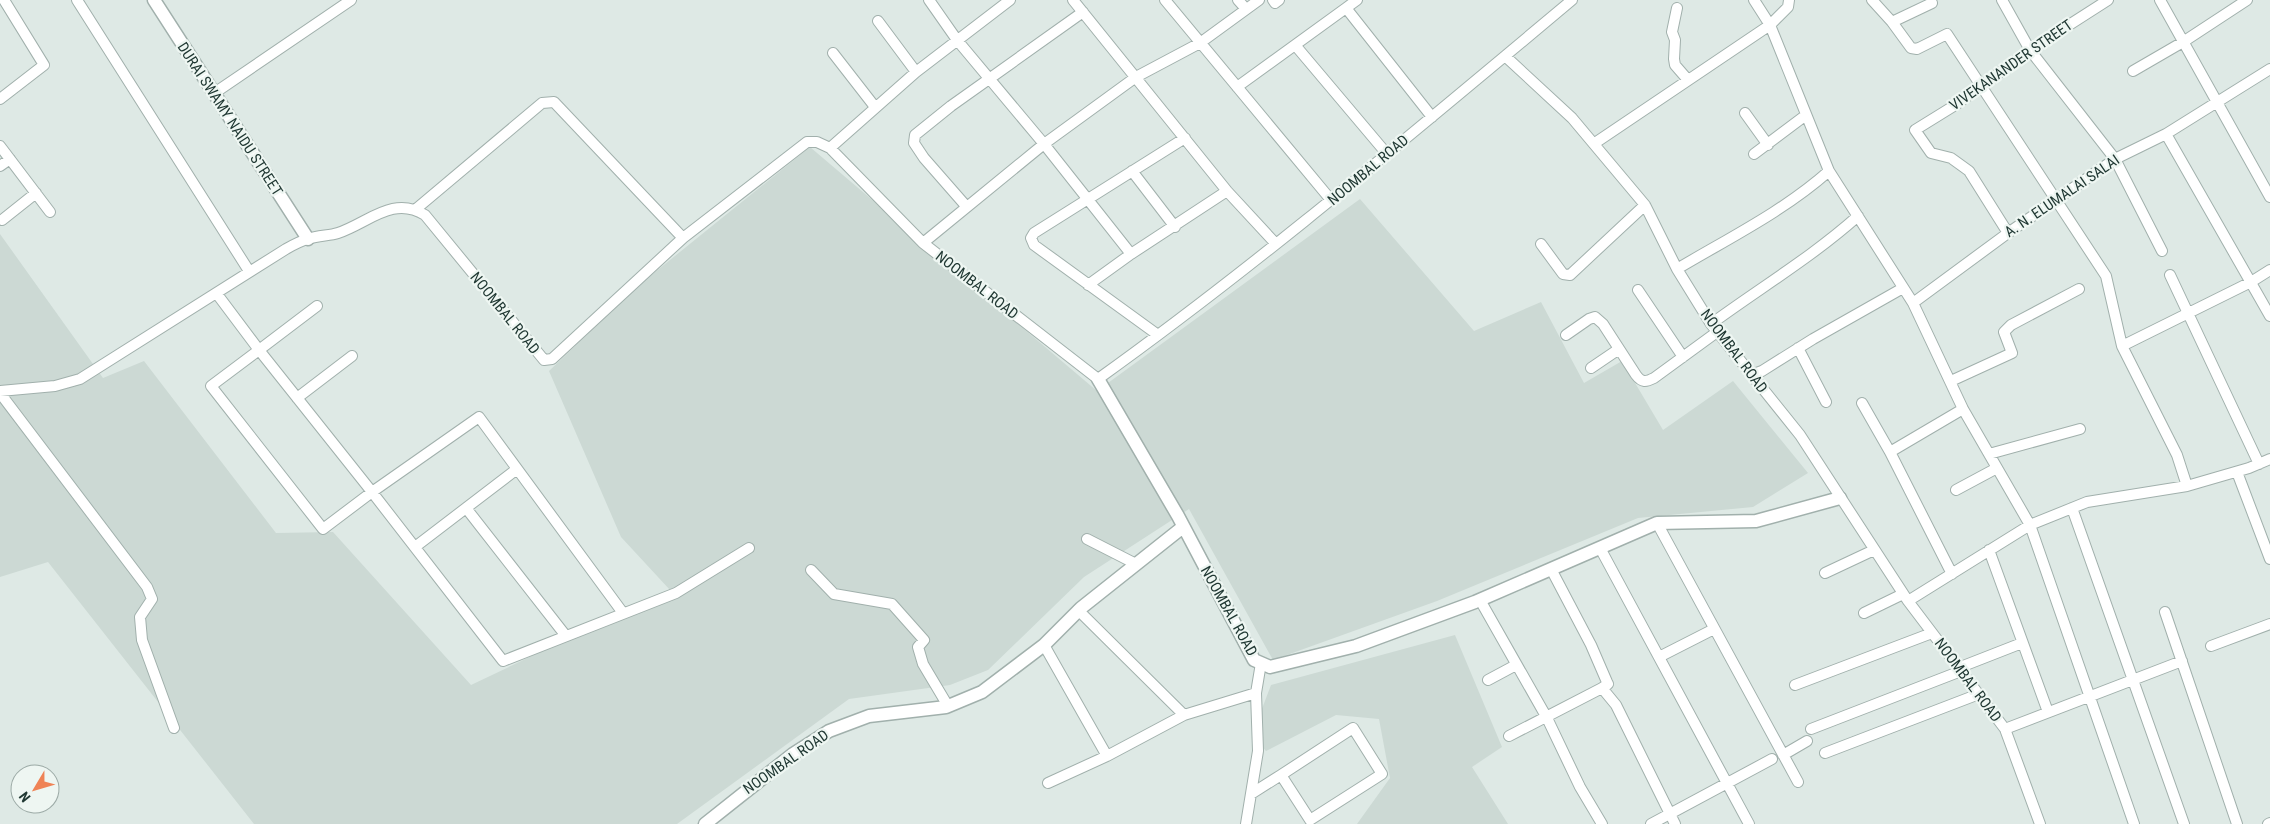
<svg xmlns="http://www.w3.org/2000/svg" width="2270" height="824" font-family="'Roboto Condensed',sans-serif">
  <rect width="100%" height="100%" fill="#dee9e5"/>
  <path fill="#ccd9d4" d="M810 147 1097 391 1360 199 1474 331 1541 302 1584 383 1622 361 1663 430 1733 381 1808 473 1753 507 1638 518 1437 601 1273 660 1189 509 1084 577 988 670 950 685 849 699 677 824H254L48 562 0 577V234L103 378 144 361 276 533 333 532 471 685 670 590 621 537 549 371 639 285Z
    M1455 635 1502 747 1472 767 1508 824H1357L1390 778 1379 719 1336 715 1266 751 1252 735 1271 685Z"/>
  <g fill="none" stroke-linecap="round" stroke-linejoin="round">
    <g stroke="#a1b0ac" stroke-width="12">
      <path id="minor" d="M77 0 249 271
        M929 0 957 40 1044 144 1131 254
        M1073 0 1227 191 1276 244
        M1165 0 1331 200
        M1238 0 1246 9
        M1273 0 1275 3 1279 0
        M1754 0 1770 25 1829 171 1913 303 1963 409 2030 525 2134 824
        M1872 0 1892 22 1911 48 1917 49 1947 34 2106 276 2122 346 2177 455 2187 486
        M2002 0 2030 50 2115 159 2162 251
        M2160 0 2270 197
        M1346 8 1357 0
        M1677 8 1672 32 1675 40 1674 59 1675 65 1688 80
        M878 21 916 72
        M1892 22 1932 3
        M1295 45 1387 154
        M833 53 875 107
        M1505 56 1572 0
        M2133 71 2183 42 2247 0
        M1237 87 1346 8 1432 117
        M213 94 351 0
        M0 99 44 65 4 0
        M1745 113 1768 145
        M2166 134 2270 316
        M1595 143 1770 25 1788 7 1789 0
        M0 146 50 212
        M830 148 916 72 1010 0
        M1754 154 1806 115
        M0 166 10 159
        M1132 171 1175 227
        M966 206 924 158 914 143 915 135 951 106 1083 12
        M416 209 542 103 554 102 683 238
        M2 220 36 193
        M2008 233 1969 171 1951 158 1931 153 1915 130 1957 104 2030 50 2108 0
        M923 243 1044 144 1136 77 1200 43 1259 0
        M1541 244 1563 274 1570 275 1645 205
        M1677 269C1729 238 1784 211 1829 171
        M2170 275 2259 464
        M1088 285 1131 254 1227 191
        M1638 290 1683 357
        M217 294 259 350 211 386 323 529 372 492 503 661 676 593 749 548
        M1913 303 2008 233 2115 159 2166 134 2270 69
        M317 306 259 350 372 492 479 417 623 613
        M1711 324C1760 288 1812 257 1858 216
        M1158 335 1034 245 1031 238 1034 233 1185 138
        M1566 335 1589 319 1595 317 1603 324 1636 375C1642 383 1646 382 1654 378L1717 332
        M2122 346 2251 282 2270 270
        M1798 348 1826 402
        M1591 368 1619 349
        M1751 375 1762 371 1813 339 1903 288
        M1951 381 2012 353 2004 332 2011 325 2079 289
        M0 391 55 386 80 379 286 249C293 245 300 241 308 239 318 235 329 236 338 233 368 223 393 195 425 215L544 360 552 359 683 238 807 142H817L830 148 923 243 1098 379C1239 278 1372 167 1505 56L1572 118 1645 205 1677 269 1711 324 1800 435 1908 601 2005 729 2040 824
        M0 393 147 587 152 599 140 617 142 640 174 728
        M297 398 352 356
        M1862 403 1890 452 1952 574
        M1890 452 1963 409
        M1989 454 2080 429
        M2237 472 2270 559
        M1956 490 1997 468
        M466 508 566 636
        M2072 508 2184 824
        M1657 523 1798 782
        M1087 539 1136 564
        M415 547 517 469
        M1600 548 1749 824
        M1989 550 2048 712
        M1551 569 1591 645 1607 682 1608 684 1602 688
        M811 570 834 594 892 604 924 640 918 647 923 664 948 706
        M1825 573 1874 550
        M1480 600 1547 718 1580 787 1602 824
        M1908 601 2030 525 2087 502 2187 486 2249 468 2270 459
        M1078 610 1184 715
        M2165 612 2237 824
        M1864 613 1903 594
        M1044 645 1107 756
        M2211 646 2270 624
        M1659 657 1714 629
        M1958 668 2022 643
        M1488 680 1516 665
        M1795 685 1932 633
        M1811 729 1961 671
        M2005 729 2182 661
        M1509 736 1602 688 1616 705 1675 824
        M1825 753 1979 694
        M1783 755 1807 741
        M1048 783 1107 756 1184 715 1256 693
        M1251 794 1281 775 1310 820 1382 774 1353 728 1281 775
        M1246 824 1258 751 1256 693 1261 663
        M1651 824 1772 759
        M2268 824 2270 823"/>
    </g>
    <g stroke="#a1b0ac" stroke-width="15">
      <path id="tertiary" d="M154 0 308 239
        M1098 379 1178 516 1254 660 1270 667 1356 646 1475 602 1657 523 1756 521 1840 498
        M705 824 793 754 829 731 869 716 946 707 982 692 1044 645 1081 608 1183 527"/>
    </g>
    <use href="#minor" stroke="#fff" stroke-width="10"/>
    <use href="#tertiary" stroke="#fff" stroke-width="12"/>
  </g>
  <g text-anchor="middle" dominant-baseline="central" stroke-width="4.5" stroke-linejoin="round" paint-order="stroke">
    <g font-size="15" fill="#203833" stroke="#eef6f2">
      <text transform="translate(2011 65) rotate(-35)">VIVEKANANDER STREET</text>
      <text transform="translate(230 119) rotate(57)">DURAI SWAMY NAIDU STREET</text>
      <text transform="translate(1368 170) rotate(-40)">NOOMBAL ROAD</text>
      <text transform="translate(2062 196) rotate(-34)">A. N. ELUMALAI SALAI</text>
      <text transform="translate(977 285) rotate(38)">NOOMBAL ROAD</text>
      <text transform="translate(505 313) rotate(51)">NOOMBAL ROAD</text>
      <text transform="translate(1734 351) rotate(53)">NOOMBAL ROAD</text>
      <text transform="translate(1229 611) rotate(61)">NOOMBAL ROAD</text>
      <text transform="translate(1968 680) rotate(53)">NOOMBAL ROAD</text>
      <text transform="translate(786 762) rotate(-35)">NOOMBAL ROAD</text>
    </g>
  </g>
  <g transform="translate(35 789) rotate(232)"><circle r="24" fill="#eef6f2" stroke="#9caaa6"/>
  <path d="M0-4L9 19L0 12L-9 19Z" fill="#ef8356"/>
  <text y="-8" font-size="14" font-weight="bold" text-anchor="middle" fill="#203833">N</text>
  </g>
</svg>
